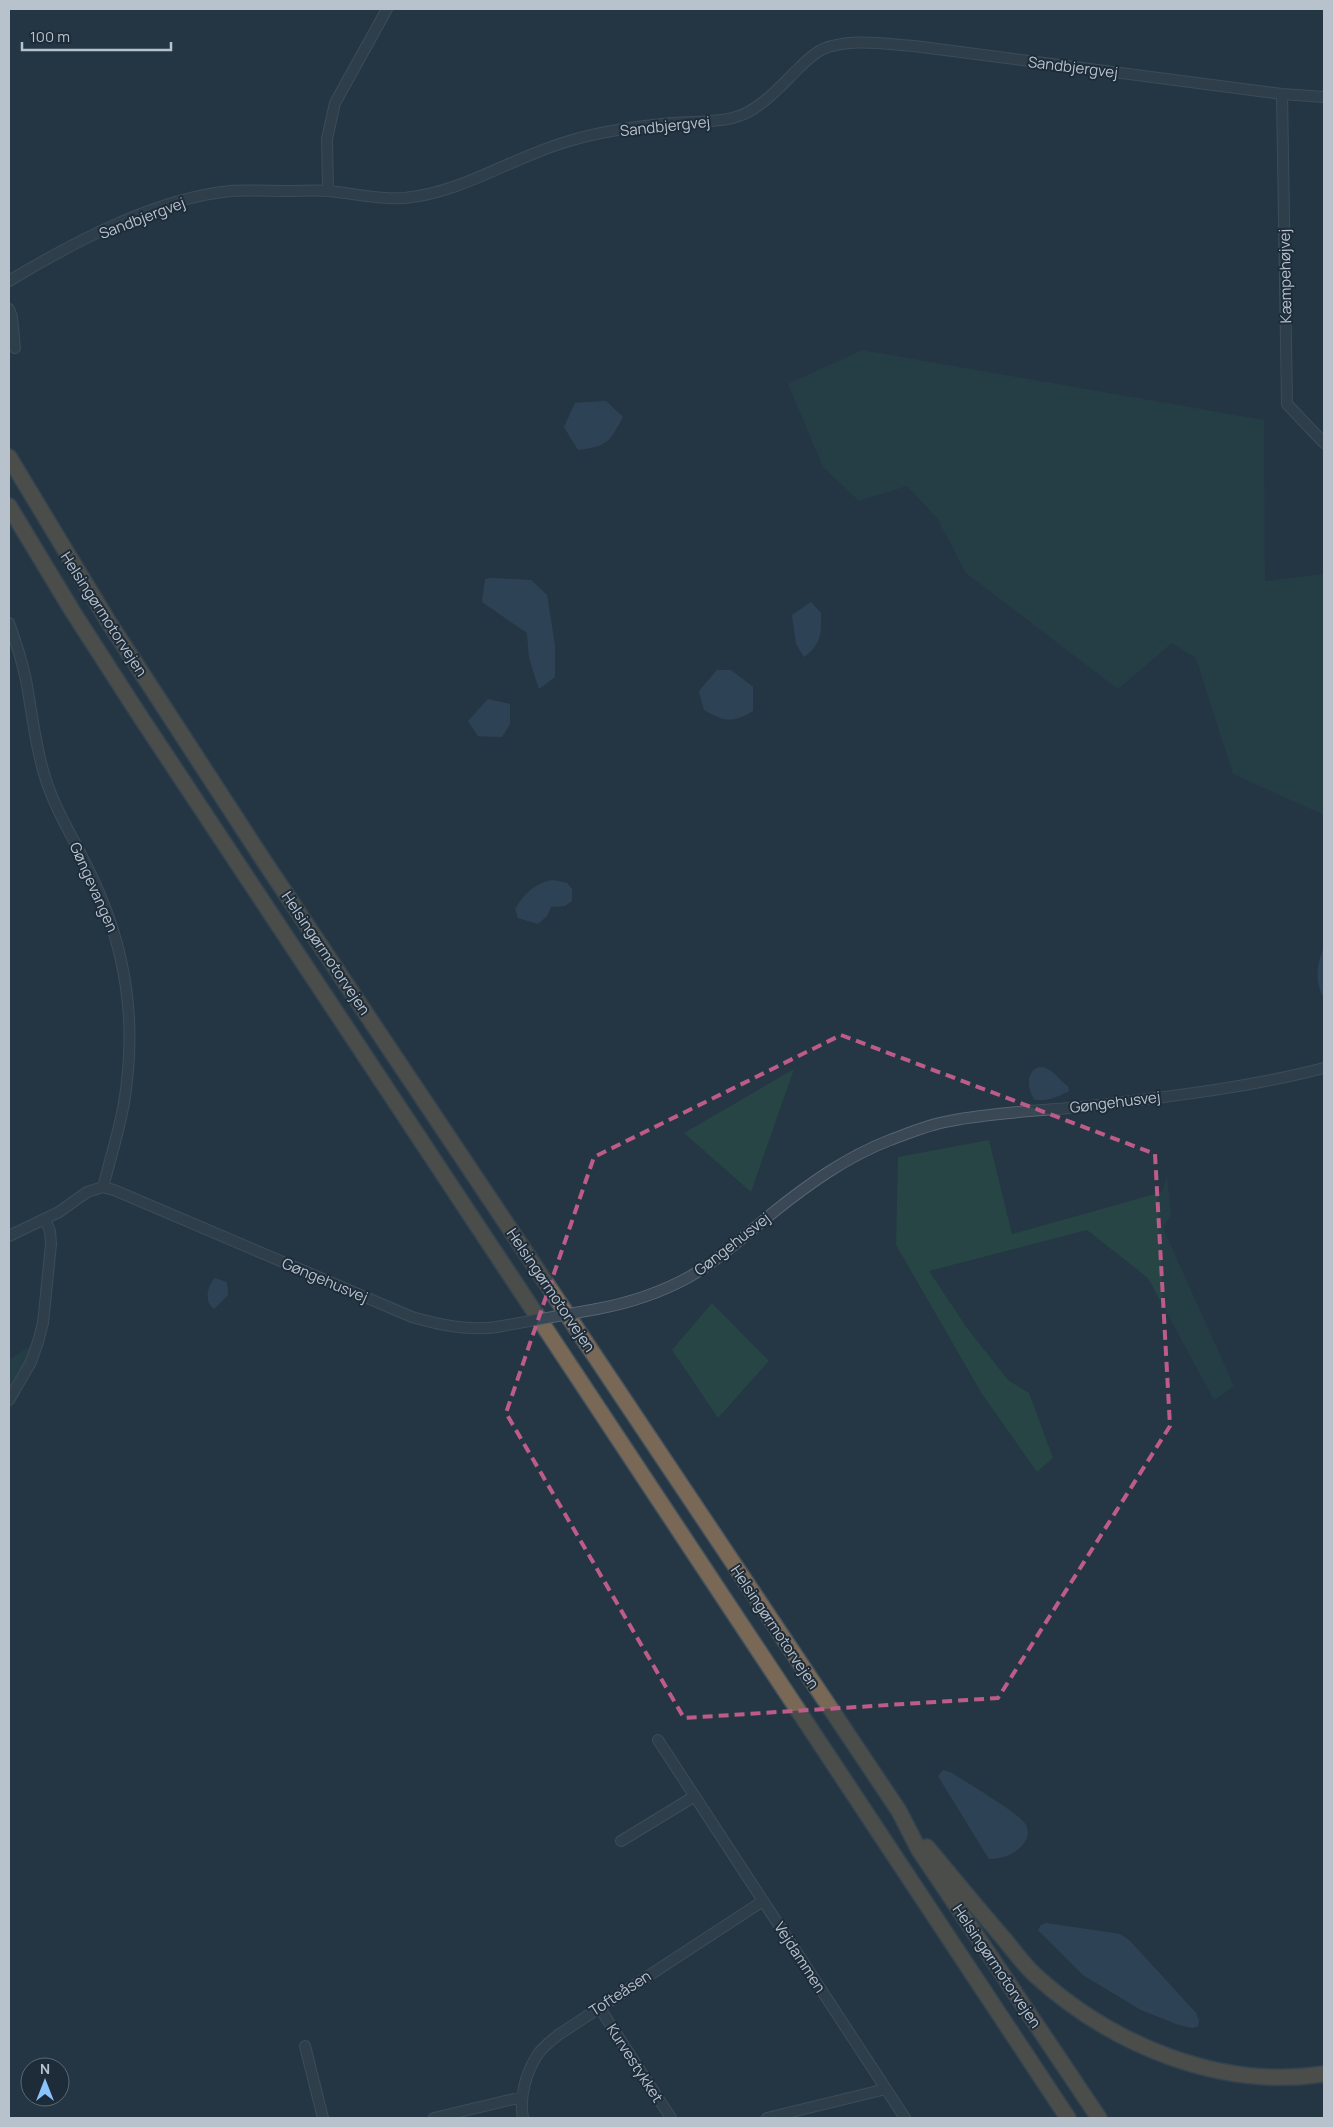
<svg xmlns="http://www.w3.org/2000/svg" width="1333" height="2127" font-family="Manrope,sans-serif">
  <rect width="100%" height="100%" fill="#253644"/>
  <path fill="#274545" d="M862 350 1264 420 1265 581 1324 574V815L1233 774 1196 658 1172 643 1118 689 966 573 937 518 907 486 859 501 823 467 788 384Z
    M794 1069 751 1192 684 1133Z
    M989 1140 1012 1234 1162 1192 1167 1175 1171 1215 1163 1228 1234 1386 1214 1400 1148 1278 1087 1230 929 1271 967 1328 1008 1380 1029 1393 1053 1458 1037 1472 982 1394 896 1245 898 1157Z
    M712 1303 769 1361 718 1418 672 1350Z
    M30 1346 26 1360 9 1388V1360Z"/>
  <path fill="#38536c" d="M606 401 623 417C609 443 607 446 578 450L564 427 575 403Z
    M492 578 531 580 547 595 555 646V677L539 689 529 658 527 633 482 602 485 579Z
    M811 602 821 613C821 633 822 644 804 657L796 644 792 615Z
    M717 670H731L753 687V711C733 723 725 722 704 710L699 691Z
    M488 699 510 704V724L502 737 478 736 468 721Z
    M552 880 567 883 572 889V901L565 906 551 907 547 916 538 924 518 918 515 909C525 893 534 884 552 880Z
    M1324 947V998C1314 981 1317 964 1324 947Z
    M1039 1067C1053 1067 1057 1079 1068 1086L1069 1091C1059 1096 1045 1103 1034 1099 1027 1088 1026 1072 1039 1067Z
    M215 1278 227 1282 228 1295 214 1309C204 1302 207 1286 215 1278Z
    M943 1770 952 1773C967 1783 1019 1813 1026 1825 1029 1832 1028 1838 1024 1843 1015 1855 1003 1858 989 1859L938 1776Z
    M1046 1923 1120 1934 1130 1941 1196 2013 1199 2021 1198 2026 1193 2028 1179 2025 1141 2010 1083 1975 1038 1930 1041 1925Z"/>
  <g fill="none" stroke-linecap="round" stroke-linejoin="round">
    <g stroke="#586571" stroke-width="12">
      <path id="minor" d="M1282 94 1287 404 1324 443
        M328 191 327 139 335 103 387 9
        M9 281C72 243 156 198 231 191 250 190 270 191 289 191 302 191 315 190 328 191 353 193 379 200 405 198 464 192 513 157 569 141 602 131 639 126 673 123 694 121 716 123 736 117 762 109 781 85 800 67 807 60 814 53 823 49 850 38 885 44 914 46L1282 94 1324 97
        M9 309 12 317 15 348
        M9 623C16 642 22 661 26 680 32 712 35 746 45 777 56 813 78 845 93 879 127 952 137 1023 124 1103 119 1131 110 1160 103 1187
        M9 1236 59 1212 87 1192 103 1187 114 1190 412 1317C440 1325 468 1331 497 1327
        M597 1309C629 1303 660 1293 689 1277 719 1260 744 1236 770 1215 807 1185 846 1157 890 1140 909 1133 930 1124 950 1121 999 1111 1050 1111 1099 1105 1174 1096 1251 1087 1324 1068
        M9 1400 31 1362 38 1342 43 1323 51 1244 50 1231 45 1219
        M658 1740 905 2118
        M621 1841 695 1796
        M599 2007 671 2118
        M305 2046 323 2118
        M434 2118 522 2097
        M523 2118C519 2097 526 2072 538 2054 543 2047 551 2041 558 2035L763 1901
        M767 2118 886 2089"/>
    </g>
    <g stroke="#44525e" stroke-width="18">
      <path id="highway" d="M9 457 108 621 262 858 899 1811 919 1850 1099 2118
        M9 506 73 612 138 713 1068 2118
        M927 1847C953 1878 979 1910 1005 1940 1015 1952 1024 1965 1035 1975 1112 2045 1220 2090 1324 2074"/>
    </g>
    <use href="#minor" stroke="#3a4754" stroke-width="10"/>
    <use href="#highway" stroke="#7a6856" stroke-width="15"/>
    <g stroke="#586571" stroke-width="12" stroke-linecap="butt">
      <path id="minor-bridge" d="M497 1327 597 1309"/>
    </g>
    <use href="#minor-bridge" stroke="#3a4754" stroke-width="10"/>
  </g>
  <path d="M0 0H1333V2127H0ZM841 1035 1155 1154 1170 1426 998 1698 684 1718 506 1413 594 1157Z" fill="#253644" fill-opacity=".55" fill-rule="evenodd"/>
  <path fill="none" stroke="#be5c89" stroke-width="4" stroke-dasharray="10 6" stroke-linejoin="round" d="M841 1035 1155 1154 1170 1426 998 1698 684 1718 506 1413 594 1157Z"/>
  <g text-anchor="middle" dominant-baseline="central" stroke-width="4" stroke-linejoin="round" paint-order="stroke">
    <g font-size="15" fill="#b7c2cd" stroke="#1e2c39">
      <text transform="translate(1073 67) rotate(7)">Sandbjergvej</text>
      <text transform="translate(665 126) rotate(-6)">Sandbjergvej</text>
      <text transform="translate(142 218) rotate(-21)">Sandbjergvej</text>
      <text transform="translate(1285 276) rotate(-91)">Kæmpehøjvej</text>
      <text transform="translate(104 614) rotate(57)">Helsingørmotorvejen</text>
      <text transform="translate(94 887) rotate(66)">Gøngevangen</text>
      <text transform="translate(326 953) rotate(56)">Helsingørmotorvejen</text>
      <text transform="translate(1115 1102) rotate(-7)">Gøngehusvej</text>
      <text transform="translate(732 1244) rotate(-38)">Gøngehusvej</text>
      <text transform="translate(325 1280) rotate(23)">Gøngehusvej</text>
      <text transform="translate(551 1290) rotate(56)">Helsingørmotorvejen</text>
      <text transform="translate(775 1627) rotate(56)">Helsingørmotorvejen</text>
      <text transform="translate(800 1957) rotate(57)">Vejdammen</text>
      <text transform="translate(997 1966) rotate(56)">Helsingørmotorvejen</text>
      <text transform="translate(620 1993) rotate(-33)">Tofteåsen</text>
      <text transform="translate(635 2063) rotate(57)">Kurvestykket</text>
    </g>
  </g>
  <rect width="1333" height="2127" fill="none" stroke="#b7c2cd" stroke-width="20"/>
  <g transform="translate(45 2082)"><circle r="24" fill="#1e2c39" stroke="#5b6874"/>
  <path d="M0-4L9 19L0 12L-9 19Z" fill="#8bc3fe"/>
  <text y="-8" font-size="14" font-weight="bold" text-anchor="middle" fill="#b7c2cd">N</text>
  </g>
  <path d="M22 42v8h149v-8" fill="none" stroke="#b7c2cd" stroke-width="2.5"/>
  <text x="30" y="42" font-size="15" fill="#b7c2cd" stroke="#1e2c39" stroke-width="4" paint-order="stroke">100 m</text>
</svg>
